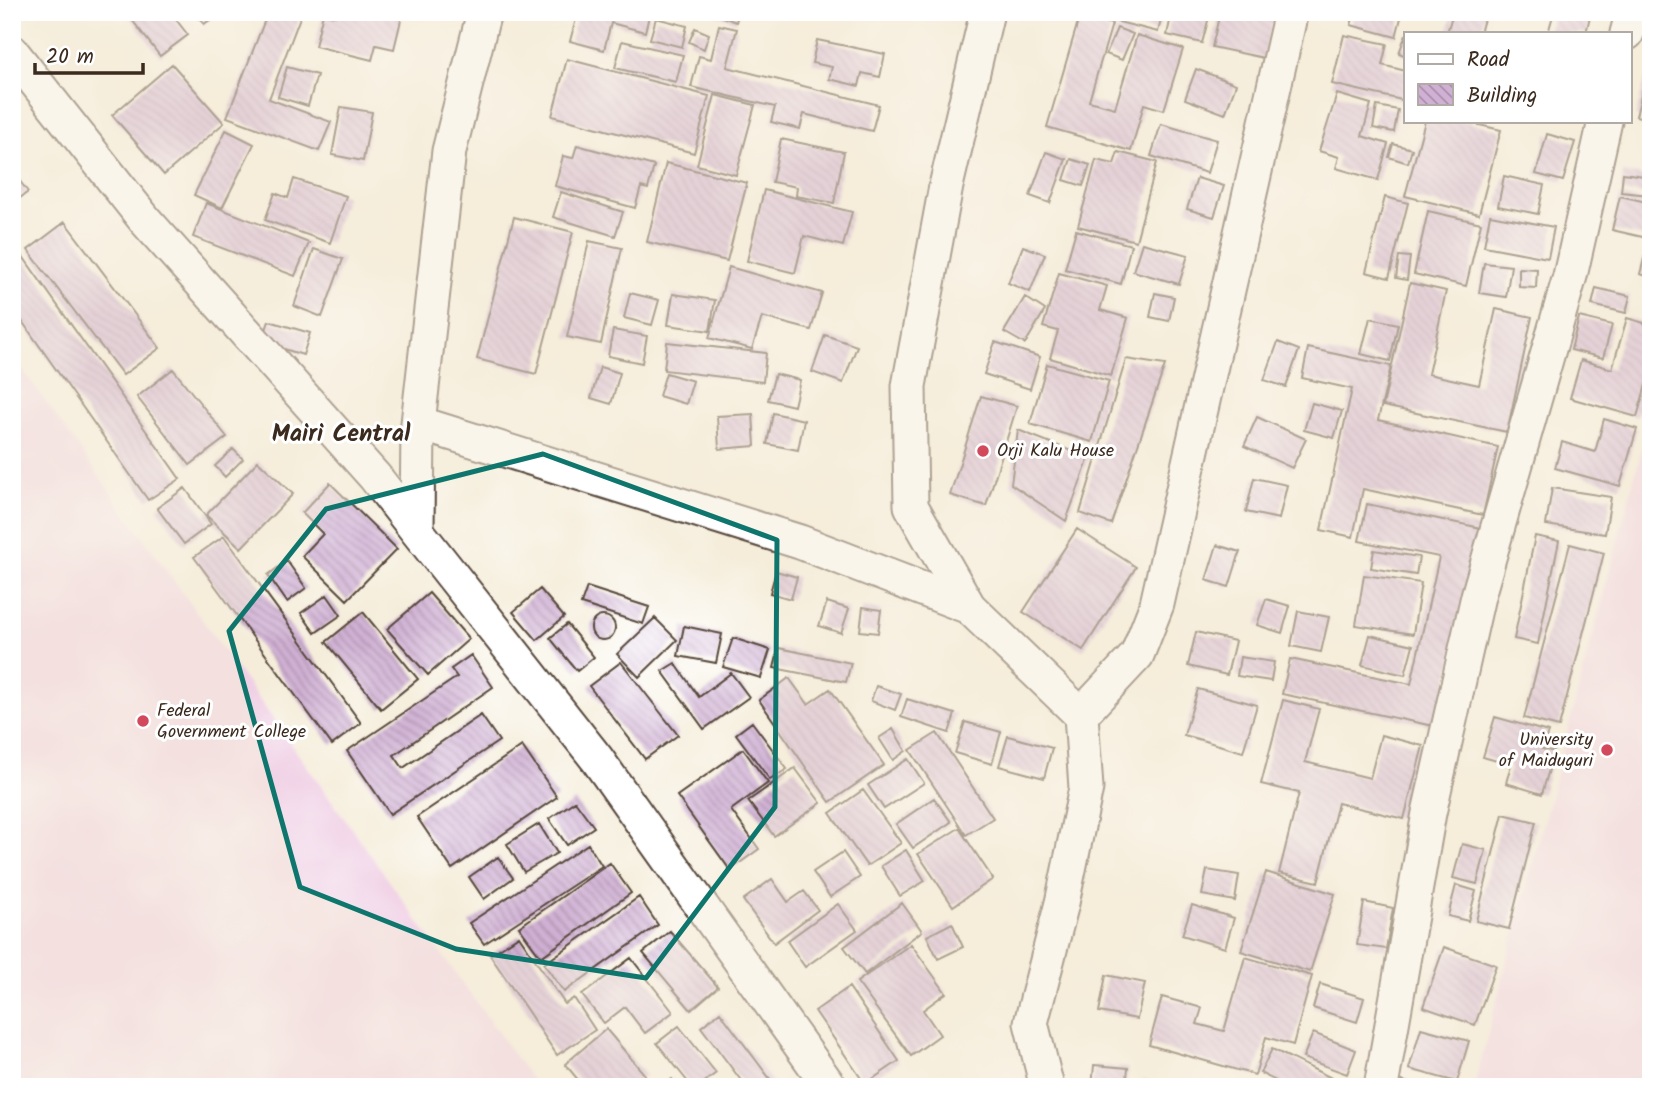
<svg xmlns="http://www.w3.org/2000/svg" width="1663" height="1099" font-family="Kalam,sans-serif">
  <defs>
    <pattern id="building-back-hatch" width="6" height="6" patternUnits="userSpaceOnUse" patternTransform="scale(1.75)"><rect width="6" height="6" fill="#d0b0d4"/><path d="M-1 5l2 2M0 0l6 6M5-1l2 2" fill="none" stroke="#aa8fab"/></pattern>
  </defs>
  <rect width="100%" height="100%" fill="#fff"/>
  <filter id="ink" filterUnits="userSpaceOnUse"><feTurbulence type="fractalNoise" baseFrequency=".0143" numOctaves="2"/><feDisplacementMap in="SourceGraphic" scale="14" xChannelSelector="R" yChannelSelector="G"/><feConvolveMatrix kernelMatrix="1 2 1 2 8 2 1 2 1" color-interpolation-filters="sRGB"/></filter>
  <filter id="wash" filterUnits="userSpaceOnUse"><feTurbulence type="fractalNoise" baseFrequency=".00686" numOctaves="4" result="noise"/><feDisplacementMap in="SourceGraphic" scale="28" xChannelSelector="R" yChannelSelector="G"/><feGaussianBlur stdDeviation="1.57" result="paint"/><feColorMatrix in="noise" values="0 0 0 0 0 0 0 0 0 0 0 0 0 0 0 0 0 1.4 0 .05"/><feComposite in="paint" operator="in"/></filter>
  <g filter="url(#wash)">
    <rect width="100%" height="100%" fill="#f5edda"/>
    <path fill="#f0d0e5" d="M12 355 537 1087H12Z
      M1651 414V1087H1474Z"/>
    <g id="blocks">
      <path fill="url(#building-back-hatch)" d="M134 12H170L188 35 160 56 129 16Z
        M195 12H221L204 24Z
        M268 12H302L269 99 331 122 319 151 227 117Z
        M336 12H388L402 16 394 49 376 45 372 60 315 46 323 13 335 16Z
        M578 12H650L645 32 611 23 604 50 570 41Z
        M710 12H739L736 22Z
        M1105 12H1163L1158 32 1103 18Z
        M1172 12H1189L1209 17 1202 43 1167 35Z
        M1220 12H1275L1264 58 1212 47Z
        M1355 12H1395L1402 14 1396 37 1351 25Z
        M1453 12H1486L1480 33H1447Z
        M1554 12H1591L1586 33H1548Z
        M1080 15 1112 24 1089 101 1115 108 1137 35 1183 49 1164 110 1144 104 1131 151 1047 127Z
        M656 18 687 26 682 47 650 39Z
        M719 25 737 29 727 67 879 105 872 131 804 114 800 129 771 122 775 107 691 87 699 56 711 59Z
        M695 28 709 34 704 49 689 42Z
        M1117 28 1133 34 1122 60 1106 54Z
        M1406 34V56L1399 53Z
        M1344 35 1387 44 1382 65 1406 71V101L1332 84Z
        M817 40 885 54 880 77 862 73 859 86 829 79 832 67 812 63Z
        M622 41 683 55 676 82 615 68Z
        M567 59 709 96 694 153 552 116Z
        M172 64 224 123 164 175 112 115Z
        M287 67 317 75 308 106 278 97Z
        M1196 69 1236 84 1225 114 1185 99Z
        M1645 80 1651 81V120L1636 116Z
        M1337 94 1371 104 1362 136 1388 144 1378 180 1336 168 1339 157 1319 151Z
        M715 95 755 105 736 175 697 165Z
        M1377 106 1398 110 1394 132 1373 128Z
        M341 107 372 112 363 161 332 155Z
        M1425 121H1462L1501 130 1479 214 1405 196Z
        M1161 124 1217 140 1207 173 1151 156Z
        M226 130 254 144 222 208 194 195Z
        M1547 134 1575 142 1563 181 1536 174Z
        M781 139 844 152 834 203 796 196 797 187 772 182Z
        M1393 144 1412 149 1408 163 1389 157Z
        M577 145 654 166 648 189 641 187 635 208 555 186 563 156 573 158Z
        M1046 152 1066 159 1050 203 1030 196Z
        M1118 152 1157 162 1136 241 1078 226 1096 160 1114 164Z
        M1071 159 1090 165 1083 186 1064 180Z
        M666 163 747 183 727 261 647 242Z
        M1623 173 1651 177 1649 195 1621 192Z
        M16 176 28 192 12 204V178Z
        M1504 176 1544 185 1538 214 1498 206Z
        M1197 178 1224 186 1214 217 1187 209Z
        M294 179 346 196 330 243 265 220 275 193 288 198Z
        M764 190 852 212 843 246 804 236 795 273 747 261Z
        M561 192 623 212 615 236 553 217Z
        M1620 196 1651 203V245L1645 243 1647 238 1612 230Z
        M1385 197 1408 203 1389 278 1366 272Z
        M206 203 309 243 295 276 193 237Z
        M1428 211 1481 223 1466 286 1414 274Z
        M1490 215 1554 227 1548 258 1484 246Z
        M514 217 573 232 536 374 477 359Z
        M65 222 160 348 123 375 28 250Z
        M1076 230 1131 245 1121 284 1065 269Z
        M12 241 180 479 148 500 12 307Z
        M589 241 622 248 601 344 567 337Z
        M1142 243 1188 255 1179 284 1133 271Z
        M1023 246 1045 254 1030 292 1008 283Z
        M314 249 343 259 322 317 294 306Z
        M1646 251 1651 252V277L1640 274Z
        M1399 256 1410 257 1407 280 1396 278Z
        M1484 263 1511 266 1506 297 1479 293Z
        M729 267 822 293 811 330 762 317 752 349 709 338Z
        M1519 268 1537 269 1536 288 1519 287Z
        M1059 273 1107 286 1100 310 1128 318 1111 376 1050 358 1058 331 1043 327Z
        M1410 283 1446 291 1428 374 1479 385 1496 309 1532 317 1507 432 1383 406Z
        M1596 288 1630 296 1626 313 1592 305Z
        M630 293 659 300 652 325 624 318Z
        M1155 293 1174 297 1169 321 1150 317Z
        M673 294 715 300 710 331 668 325Z
        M1025 297 1045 310 1025 344 1004 332Z
        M1579 317 1612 325 1603 358 1571 350Z
        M1370 318 1398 324 1390 361 1361 354Z
        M1627 318 1651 325V367L1637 417 1570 398 1581 360 1612 369Z
        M269 321 310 333 303 355 262 342Z
        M613 330 647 336 642 363 608 356Z
        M825 335 857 346 843 383 812 372Z
        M667 342 766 353 763 382 664 370Z
        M995 342 1040 357 1030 389 984 374Z
        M1278 342 1299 350 1286 387 1264 380Z
        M1308 348 1391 366 1378 420 1498 447 1483 515 1363 489 1353 537 1321 530 1352 389 1302 378Z
        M1126 359 1165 365 1111 524 1080 513Z
        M1047 364 1109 381 1092 442 1030 424Z
        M600 367 620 373 611 404 591 398Z
        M173 369 227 437 190 465 137 397Z
        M666 373 693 381 686 404 659 396Z
        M775 374 800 380 794 406 768 400Z
        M981 396 1017 406 986 506 950 495Z
        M1312 403 1342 411 1334 438 1304 430Z
        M773 413 804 420 798 450 767 444Z
        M753 414 755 446 719 449 717 416Z
        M1257 417 1306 439 1292 468 1244 446Z
        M1604 419 1637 429 1620 486 1555 468 1562 442 1595 452Z
        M1018 430 1089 458 1066 521 1011 484Z
        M233 449 243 459 225 477 215 466Z
        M258 461 293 494 241 548 206 515Z
        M1254 478 1287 485 1279 519 1246 512Z
        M330 483 397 549 347 600 302 556 323 534 302 513Z
        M185 488 211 524 184 544 157 508Z
        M1552 488 1611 497 1605 534 1546 525Z
        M1367 504 1481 528 1438 727 1282 694 1290 659 1411 684 1439 557 1359 541Z
        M1077 529 1136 567 1083 650 1023 612Z
        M224 536 361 723 332 745 194 557Z
        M1535 536 1559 541 1538 644 1514 639Z
        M1570 544 1604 553 1559 727 1524 718Z
        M1217 545 1240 552 1229 587 1206 580Z
        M1374 550 1419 557 1416 575 1371 568Z
        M287 561 306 588 287 602 268 575Z
        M776 571 797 577 791 599 770 593Z
        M1364 575 1421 583 1413 634 1356 625Z
        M587 587 649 607 643 624 581 604Z
        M540 589 564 617 537 640 513 612Z
        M429 593 469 639 428 675 387 629Z
        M327 595 341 615 315 633 301 613Z
        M1266 599 1290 606 1282 633 1257 625Z
        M827 602 849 609 841 633 819 626Z
        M863 607 881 610 878 633 860 631Z
        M1298 611 1329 617 1321 652 1291 646Z
        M363 612 418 679 381 709 326 642Z
        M591 628a12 12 0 1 1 24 0a12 12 0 1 1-24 0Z
        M655 618 677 640 639 677 617 654Z
        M567 624 594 657 577 671 550 638Z
        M684 626 722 634 716 663 678 656Z
        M1196 632 1235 641 1227 675 1188 666Z
        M1370 635 1413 645 1405 675 1362 665Z
        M733 638 770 650 761 678 723 667Z
        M779 648 851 663 846 682 774 668Z
        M471 655 493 687 394 755 403 768 481 715 499 741 390 814 347 751 457 677 451 669Z
        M1240 657 1274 662 1271 681 1237 676Z
        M621 662 678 735 645 759 589 686Z
        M675 663 699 697 731 673 749 697 704 729 662 671Z
        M789 678 808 704 830 689 884 765 830 802 759 700Z
        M876 686 901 694 895 710 871 701Z
        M1198 689 1257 705 1243 752 1184 735Z
        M907 699 955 714 949 733 901 717Z
        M1283 700 1319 709 1305 762 1370 778 1381 735 1423 746 1404 819 1338 803 1318 882 1279 873 1299 793 1261 784Z
        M1495 717 1548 732 1542 749 1554 752 1542 794 1506 783 1511 765 1483 757Z
        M752 722 787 769 770 780 736 734Z
        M965 722 1001 732 992 764 955 753Z
        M893 729 906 751 893 760 879 738Z
        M937 733 993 818 966 835 910 750Z
        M1008 736 1052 748 1044 778 999 766Z
        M522 746 557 797 452 869 417 817Z
        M743 749 768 783 731 810 759 849 730 870 677 796Z
        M908 759 924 783 884 809 868 785Z
        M795 768 821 803 774 836 748 801Z
        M863 790 901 843 867 866 830 813Z
        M934 798 951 822 913 848 896 824Z
        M575 801 594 827 567 845 549 819Z
        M1503 814 1536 822 1509 929 1476 921Z
        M539 824 557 853 524 872 507 844Z
        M959 828 993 879 953 906 918 854Z
        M588 844 602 866 484 944 469 923Z
        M1462 844 1486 850 1477 884 1453 878Z
        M906 850 925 881 900 896 881 866Z
        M843 852 860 877 830 897 813 872Z
        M498 857 513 878 484 899 469 877Z
        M610 863 631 893 541 957 519 927Z
        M1207 870 1239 875 1235 901 1202 895Z
        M1266 872 1335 894 1310 972 1241 951Z
        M772 879 788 902 804 891 818 910 774 943 743 900Z
        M1456 885 1476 891 1468 921 1448 916Z
        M639 897 658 925 564 992 544 964Z
        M1364 902 1393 908 1386 949 1357 945Z
        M902 903 922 931 865 974 844 947Z
        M838 904 857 930 805 967 787 941Z
        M1192 905 1234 918 1225 948 1182 935Z
        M952 923 963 947 938 959 927 936Z
        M670 931 718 987 691 1010 643 953Z
        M519 936 565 1004 574 998 595 1030 557 1055 490 955Z
        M911 944 946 993 923 1010 940 1035 911 1056 857 982Z
        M1444 947 1496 965 1475 1025 1423 1007Z
        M1245 957 1312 976 1293 1045 1266 1037 1255 1075 1149 1045 1162 997 1202 1008 1197 1024 1224 1031Z
        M631 958 673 1012 645 1033 625 1007 604 1023 582 995Z
        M1106 975 1145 983 1137 1019 1099 1012Z
        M1320 984 1364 998 1357 1022 1313 1008Z
        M849 987 899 1061 865 1084 815 1011Z
        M720 1012 776 1087H746L701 1027Z
        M679 1026 716 1073 698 1087H692L657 1043Z
        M1421 1028 1469 1041 1457 1082 1409 1069Z
        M606 1029 645 1075 631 1087H584L565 1064Z
        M1313 1033 1356 1050 1347 1074 1303 1058Z
        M1272 1049 1350 1087H1288L1260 1073Z
        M1094 1065 1128 1068 1126 1087H1092Z
        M672 1079 678 1087H662Z
        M1143 1079 1170 1086V1087H1141Z
        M1402 1081 1420 1086V1087H1400Z"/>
    </g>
  </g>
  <g filter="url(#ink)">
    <use href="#blocks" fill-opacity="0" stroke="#57473a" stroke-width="2"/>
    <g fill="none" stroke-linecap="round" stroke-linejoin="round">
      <g stroke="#57473a" stroke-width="37">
        <path id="minor" d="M987 12 946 186 909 386 911 506 969 607 1081 715 1086 788 1062 903 1031 1023 1047 1087
          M1627 33 1633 12
          M12 52 145 220 375 477 417 531 597 759 830 1087
          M418 423 800 542 969 607
          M417 531 418 423 449 151 484 12
          M1081 715 1137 655 1157 604 1291 12
          M1381 1087 1429 813 1478 596 1570 276 1605 121"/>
      </g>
      <use href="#minor" stroke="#fff" stroke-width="33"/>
    </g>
  </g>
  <path d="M0 0H1663V1099H0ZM543 454 777 540 775 807 646 978 456 949 300 887 229 631 326 509Z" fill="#f5edda" fill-opacity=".55" fill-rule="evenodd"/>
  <path fill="none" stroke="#0f766e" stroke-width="5" stroke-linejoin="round" d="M543 454 777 540 775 807 646 978 456 949 300 887 229 631 326 509Z"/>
  <g fill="#d1495b" stroke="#fff" stroke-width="2.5">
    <circle cx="983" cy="451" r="7"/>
    <circle cx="143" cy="721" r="7"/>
    <circle cx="1607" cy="750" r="7"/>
  </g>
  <g text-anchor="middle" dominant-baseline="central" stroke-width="6" stroke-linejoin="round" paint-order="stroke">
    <g font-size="18" fill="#3b2a1e" stroke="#fff" text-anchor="start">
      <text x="997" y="451">Orji Kalu House</text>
      <text x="157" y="711">Federal<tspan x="157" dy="21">Government College</tspan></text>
      <text x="1593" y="740" text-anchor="end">University<tspan x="1593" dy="21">of Maiduguri</tspan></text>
    </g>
    <g font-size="24" font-weight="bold" fill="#3b2a1e" stroke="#fff">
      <text x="341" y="434">Mairi Central</text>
    </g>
  </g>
  <rect width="1663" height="1099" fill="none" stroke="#fff" stroke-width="42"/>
  <rect x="1404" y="32" width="228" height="91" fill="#ffffff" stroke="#b1aaa5" stroke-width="2"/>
  <rect x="1418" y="54" width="35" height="10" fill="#ffffff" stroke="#b1aaa5" stroke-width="2"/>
  <text x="1467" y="66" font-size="21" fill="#3b2a1e">Road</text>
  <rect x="1418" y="84" width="35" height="21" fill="url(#building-back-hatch)" stroke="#b1aaa5" stroke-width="2"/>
  <text x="1467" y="102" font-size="21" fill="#3b2a1e">Building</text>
  <path d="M35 63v10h108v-10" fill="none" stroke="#3b2a1e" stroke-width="3.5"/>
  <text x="46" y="63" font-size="21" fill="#3b2a1e" stroke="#ffffff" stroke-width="5" paint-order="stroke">20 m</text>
</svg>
